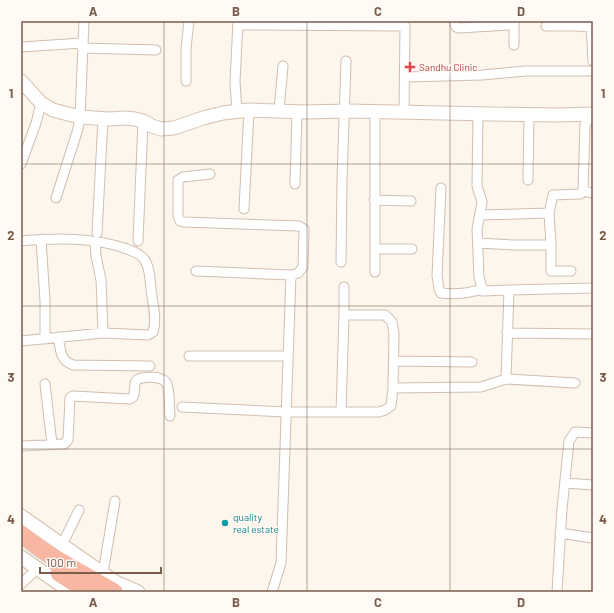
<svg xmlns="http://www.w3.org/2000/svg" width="614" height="613" font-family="Barlow,sans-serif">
  <rect width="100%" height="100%" fill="#fdf6ec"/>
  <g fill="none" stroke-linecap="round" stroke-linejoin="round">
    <g stroke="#d1beb0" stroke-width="11">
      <path id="street" d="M402 21 405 26 404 112
        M454 21 456 27 459 28 509 25 514 24 515 21
        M591 22 593 61
        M514 24V45
        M238 25 405 26
        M546 26H574L591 27
        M21 47 82 43
        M82 48 156 50
        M405 77 482 75 526 71H593
        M186 81V48L189 21
        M279 110 283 66
        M237 111 235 82 238 21
        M478 114 477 186 482 202 477 229 479 277 483 291
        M21 164 36 123 41 103
        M210 174 183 177 178 180V215L180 221 184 222 299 226 304 229 303 267 298 273 291 275 281 563 272 592
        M528 180 529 115
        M295 184 297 112
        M441 188 437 276 439 289 441 293C449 294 456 294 464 293 470 293 476 289 483 291L509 290
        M583 191 585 124 593 116
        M56 198 78 129 80 117 84 21
        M374 200 411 201
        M244 209 249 110
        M549 213 553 195 580 194 583 191 593 193
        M97 233 103 119
        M41 239 45 301V339
        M21 241C56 238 94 237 127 249 132 251 139 253 143 258 150 265 150 280 151 290 153 303 157 320 153 332L148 335 103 333 21 341
        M138 241 143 121
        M95 242 96 256 101 280 103 333
        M478 243 513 245H551L549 213 480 215
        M551 245V271H571
        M375 249H412
        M341 262 342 181 346 61
        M196 271 291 275
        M375 272V112
        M344 315V287
        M507 333 593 334
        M58 337C61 349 59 360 73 365L150 366
        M189 356H288
        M394 361 472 362
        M506 379 575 383
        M45 384 52 444
        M182 407 286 412H379L385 410 391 406 393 388 481 387 506 379 509 290 593 288
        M341 412 344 315H385L392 322 394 334 393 388
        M21 446 64 444 68 440 70 398 73 396 130 399 133 397C135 393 134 385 136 381 139 376 164 375 167 384 170 394 169 406 170 416
        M565 483 593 485
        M560 533 593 538
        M62 545 79 510
        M103 573 115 501
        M21 584 37 569
        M557 592 562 509 569 441 575 432 593 433"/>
    </g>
    <g stroke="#d6c0b0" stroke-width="15">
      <path id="secondary" d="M21 81 41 103 53 110 80 117 109 119 126 118 135 119 143 121 152 126 161 129 174 128 203 118 223 113 249 110 304 112 348 111 490 114 557 115 593 114
        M21 516 115 582 138 592
        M21 557 71 592"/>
    </g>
    <g stroke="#dad1cd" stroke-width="19">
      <path id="highway" d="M21 534 41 549 58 560 114 592
        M59 573 89 592"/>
    </g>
    <use href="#street" stroke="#fff" stroke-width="9"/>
    <use href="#secondary" stroke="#fff" stroke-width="13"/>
    <use href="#highway" stroke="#f7b7a3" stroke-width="17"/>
  </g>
  <path fill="none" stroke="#7a5c4d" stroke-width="1" stroke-opacity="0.55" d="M164 21V592M307 21V592M450 21V592M21 164H593M21 306H593M21 449H593"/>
  <path fill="#e0444e" stroke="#fffaf3" stroke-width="1.5" d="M408 61h4v4h4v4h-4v4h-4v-4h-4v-4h4z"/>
  <circle fill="#0f9aa8" stroke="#fffaf3" stroke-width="1.5" cx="225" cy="523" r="4"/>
  <g text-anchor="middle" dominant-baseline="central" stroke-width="3" stroke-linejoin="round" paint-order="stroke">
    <g font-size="10" fill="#be3a42" stroke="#fffaf3" text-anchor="start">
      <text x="419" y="67">Sandhu Clinic</text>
    </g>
    <g font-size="10" fill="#0d838f" stroke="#fffaf3" text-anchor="start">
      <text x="233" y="517">quality<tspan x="233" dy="12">real estate</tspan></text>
    </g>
  </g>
  <rect width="614" height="613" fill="none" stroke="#fffaf3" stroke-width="44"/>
  <path d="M40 567v6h121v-6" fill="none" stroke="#7a5c4d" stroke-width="2"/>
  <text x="46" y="567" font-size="12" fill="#7a5c4d" stroke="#fffaf3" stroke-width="3" paint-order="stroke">100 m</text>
  <rect x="22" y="22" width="570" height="569" fill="none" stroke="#7a5c4d" stroke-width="1.5"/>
  <g font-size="13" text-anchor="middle" font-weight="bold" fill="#7a5c4d">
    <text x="93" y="16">A</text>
    <text x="236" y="16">B</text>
    <text x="378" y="16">C</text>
    <text x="521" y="16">D</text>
    <text x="11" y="98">1</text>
    <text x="603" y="98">1</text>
    <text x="11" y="240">2</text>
    <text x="603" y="240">2</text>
    <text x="11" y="382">3</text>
    <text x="603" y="382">3</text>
    <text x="11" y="524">4</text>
    <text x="603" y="524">4</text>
    <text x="93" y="607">A</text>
    <text x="236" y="607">B</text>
    <text x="378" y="607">C</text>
    <text x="521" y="607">D</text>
  </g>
</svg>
